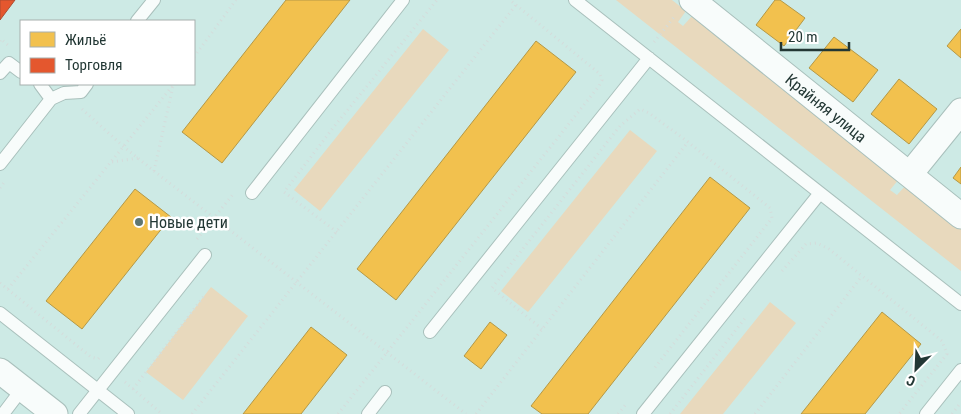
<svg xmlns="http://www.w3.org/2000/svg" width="961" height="414" font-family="'Roboto Condensed',sans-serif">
  <rect width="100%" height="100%" fill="#cdeae5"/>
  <path fill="#e8d9bd" d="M616 0H672L686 11 678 22 683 26 692 16 899 179 890 190 897 195 906 185 961 229V271Z
    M423 29 449 50 320 211 294 190Z
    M630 130 657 151 528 312 501 291Z
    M211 287 248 316 183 400 146 372Z
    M770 302 796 323 723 414H680Z"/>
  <path fill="#f2c14e" stroke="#b49846" d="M286 0H350L222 163 182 132Z
    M775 0H780L805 18 784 46 756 25Z
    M961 29V58L947 46Z
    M834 37 878 70 853 102 809 68Z
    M536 41 576 72 396 300 357 269Z
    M899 79 937 109 909 144 871 114Z
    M961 167V184L953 178Z
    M710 177 750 208 588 414H542L531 406Z
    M135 189 171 217 82 329 46 301Z
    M882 312 921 344 865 414H801Z
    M490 322 507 335 481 369 464 356Z
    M311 327 347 355 301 414H243Z"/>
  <path fill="#e4572e" stroke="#aa4d30" d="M0 0H15L0 20Z"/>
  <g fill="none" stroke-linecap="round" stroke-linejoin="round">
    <g stroke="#a9c0bc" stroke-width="14">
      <path id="service" d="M575 0 961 304
        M137 21 154 0
        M0 73 9 63 21 72
        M40 84 51 99
        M0 164 51 99 64 93 81 92 87 84
        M252 193 403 0
        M0 313 128 414
        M430 332 649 58
        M3 414 22 389
        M79 414 205 255
        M368 414 385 392
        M643 414 820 193
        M926 414 961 370"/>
    </g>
    <g stroke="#a9c0bc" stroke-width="27">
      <g id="minor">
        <path id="s1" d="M692 0 961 216"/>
        <path d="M910 174 961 111"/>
        <path d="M0 371 55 414"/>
      </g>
    </g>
    <path stroke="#d4dcdb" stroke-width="3" stroke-dasharray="1 4" stroke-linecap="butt" d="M0 41 1 39 9 46
      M654 42 675 16
      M194 57 236 0
      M82 109 124 147 154 171 466 414
      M112 162 138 158
      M154 171 173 86
      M0 188 5 181
      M337 232 284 192 333 128 437 0
      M197 239 234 193
      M782 271 806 244 817 243 829 249 942 341 947 354 899 414
      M0 283 91 357 98 359 99 358
      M8 289 174 84
      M542 329 492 288 620 126 640 109 649 113 688 142 770 208 772 218 653 370
      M125 382 162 414
      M133 389 204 296
      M192 414 516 5
      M338 414 599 86 602 80 600 74 510 0
      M476 414 688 142
      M618 414 627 403
      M670 414 746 317
      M755 414 862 276
      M952 414 961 402"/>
    <use href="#service" stroke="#f8fcfb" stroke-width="12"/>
    <use href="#minor" stroke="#f8fcfb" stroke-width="25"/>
  </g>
  <circle fill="#5e7672" stroke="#fff" stroke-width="2" cx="139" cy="222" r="5"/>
  <g text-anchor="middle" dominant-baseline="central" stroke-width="5" stroke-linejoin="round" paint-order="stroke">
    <g font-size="16" fill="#223734" stroke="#fff">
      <text stroke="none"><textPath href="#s1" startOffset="172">Крайняя улица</textPath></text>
    </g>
    <g font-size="16" fill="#223734" stroke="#fff" text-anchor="start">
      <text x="149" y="222">Новые дети</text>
    </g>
  </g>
  <rect x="20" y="20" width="175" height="65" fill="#ffffff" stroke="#a7afae"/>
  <rect x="30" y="32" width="25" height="15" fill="#f2c14e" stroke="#a7afae"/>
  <text x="65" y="45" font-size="15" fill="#223734">Жильё</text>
  <rect x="30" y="58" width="25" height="15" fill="#e4572e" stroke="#a7afae"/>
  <text x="65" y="70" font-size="15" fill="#223734">Торговля</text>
  <g transform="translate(916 369) rotate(204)" stroke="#ffffff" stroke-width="4" paint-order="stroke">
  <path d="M0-4L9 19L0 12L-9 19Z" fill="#223734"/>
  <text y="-8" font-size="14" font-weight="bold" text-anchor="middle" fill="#223734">С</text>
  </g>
  <path d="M781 42v8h68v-8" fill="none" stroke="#223734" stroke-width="2.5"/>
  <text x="788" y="42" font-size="15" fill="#223734" stroke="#ffffff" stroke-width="4" paint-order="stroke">20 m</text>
</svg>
